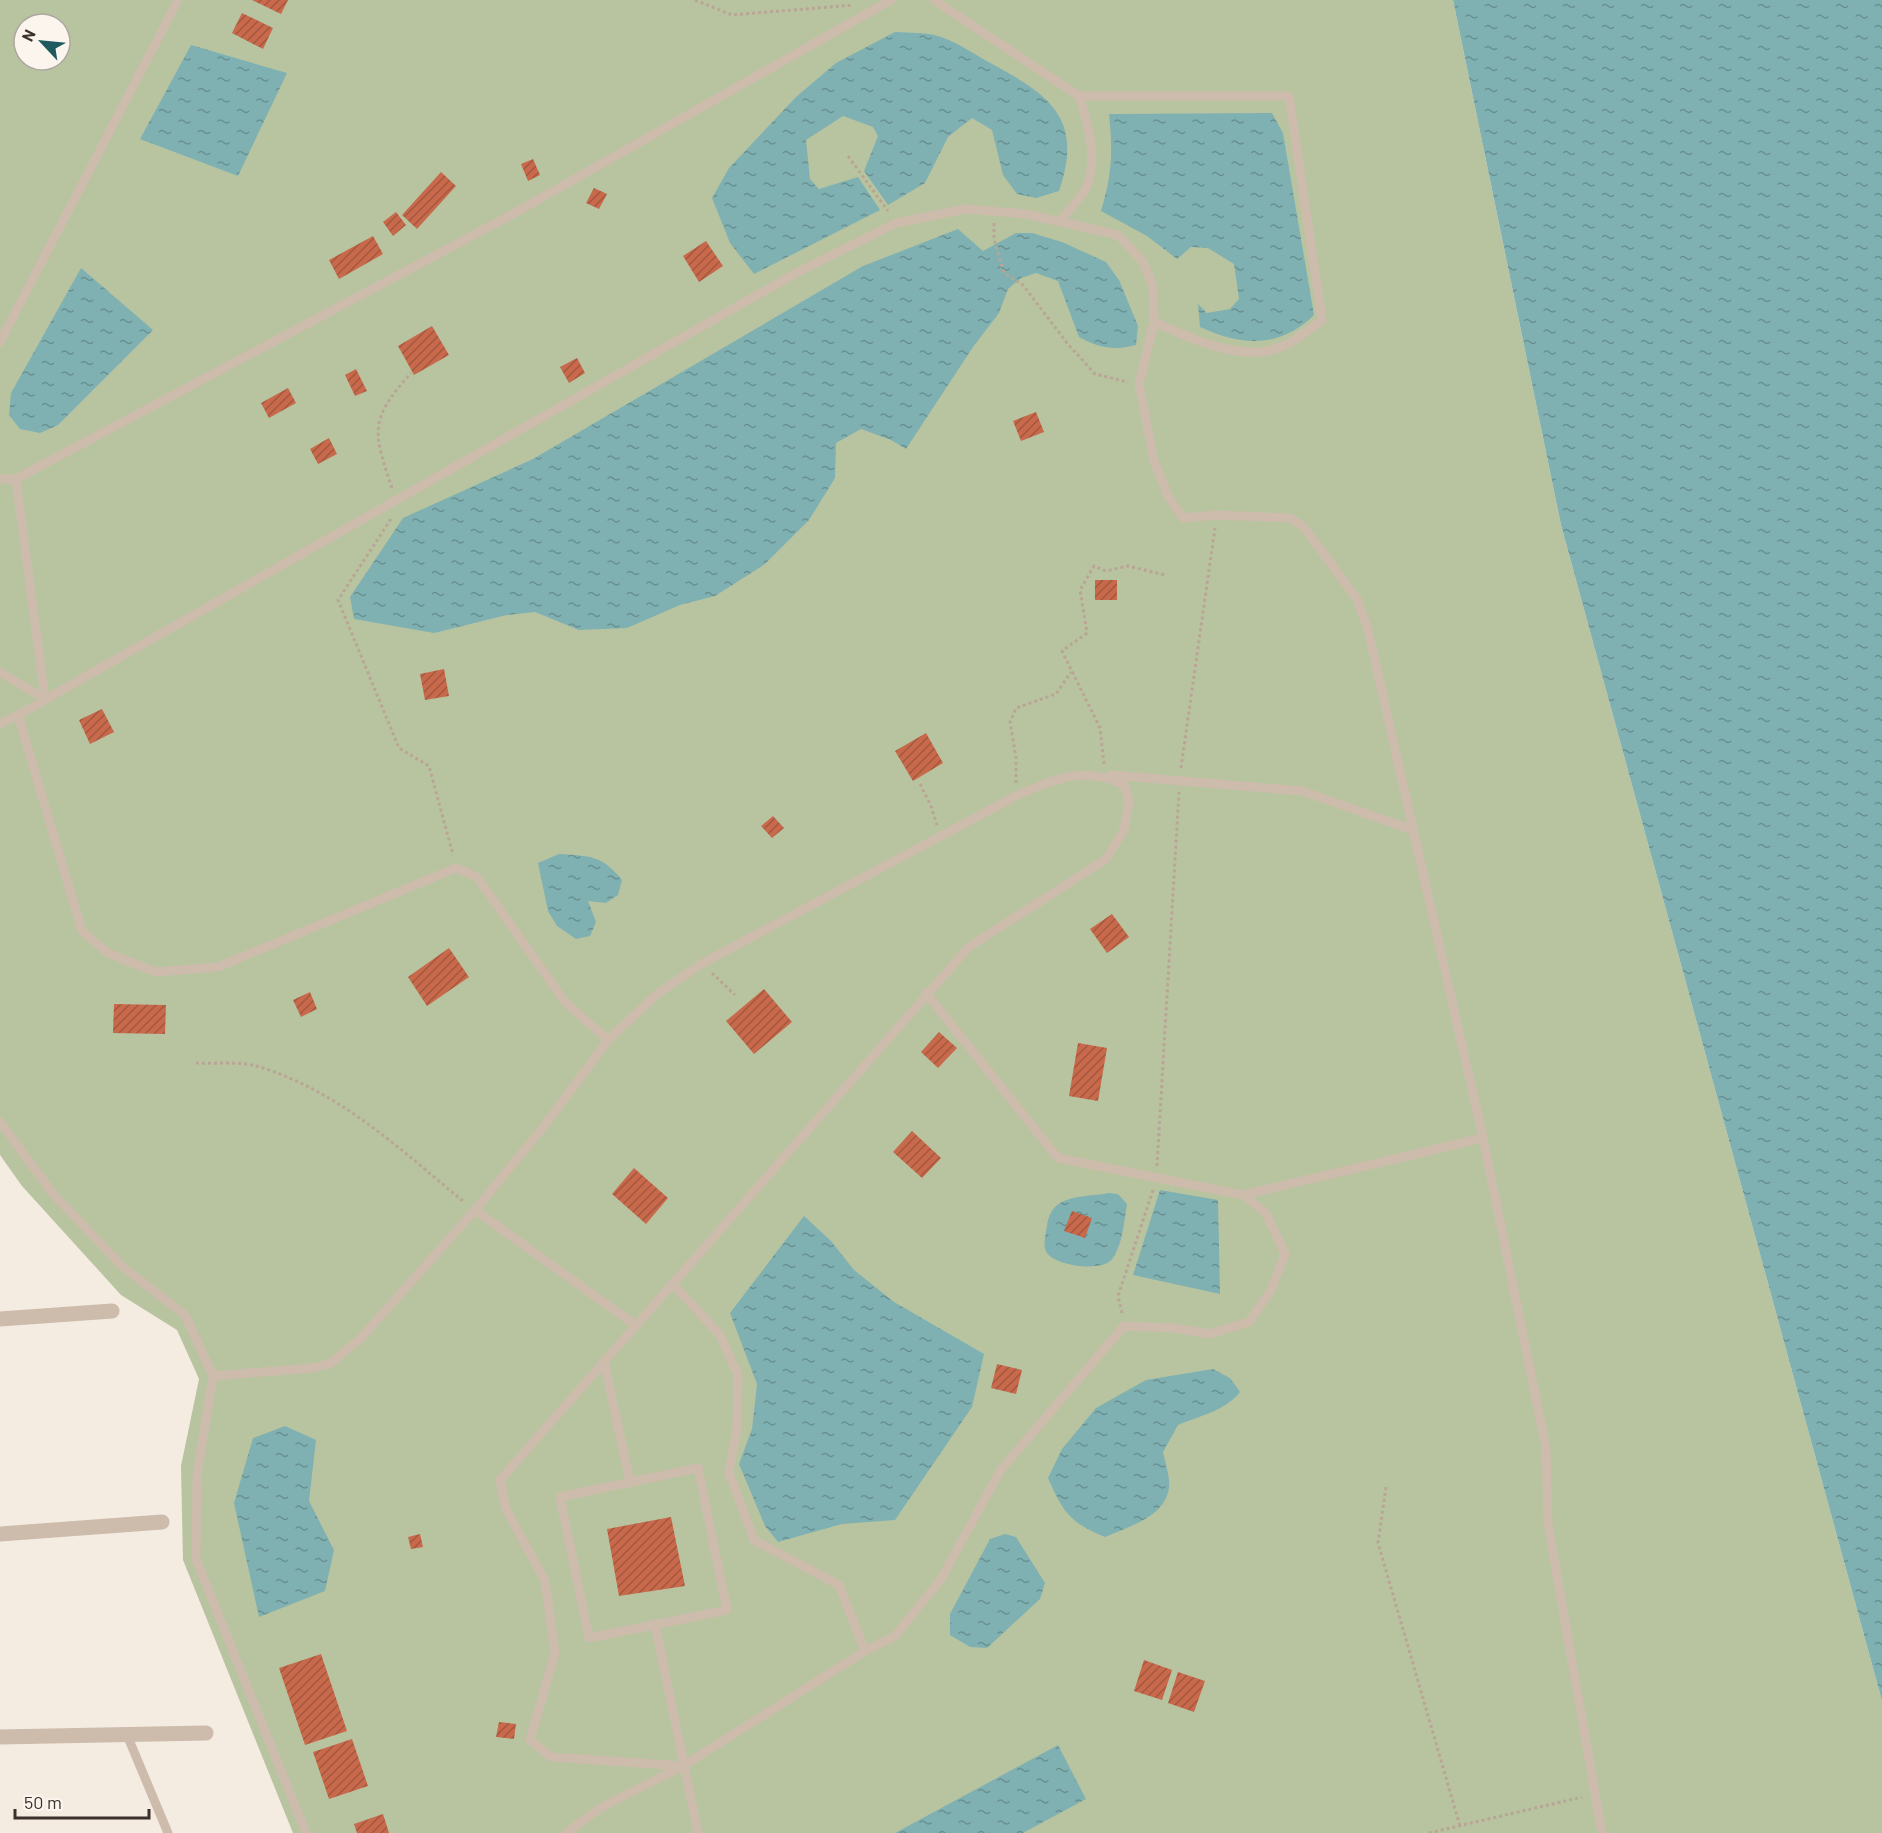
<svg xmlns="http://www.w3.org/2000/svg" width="1882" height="1833" font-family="Barlow,sans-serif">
  <defs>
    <pattern id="water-ripples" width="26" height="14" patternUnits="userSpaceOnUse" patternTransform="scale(1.5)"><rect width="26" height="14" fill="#7fb0b2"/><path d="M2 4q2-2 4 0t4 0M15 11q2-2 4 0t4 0" fill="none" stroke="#699091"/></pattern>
    <pattern id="building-hatch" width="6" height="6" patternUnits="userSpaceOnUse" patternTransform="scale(1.5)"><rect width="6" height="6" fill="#c8694b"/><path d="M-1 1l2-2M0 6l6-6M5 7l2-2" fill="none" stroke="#a4573f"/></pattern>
  </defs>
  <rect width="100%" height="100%" fill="#f4ebe1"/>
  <path fill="#b8c4a0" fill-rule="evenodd" d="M0 0H1453L1561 525 1882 1701V1833H293L183 1560 181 1466 199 1379 177 1330 121 1295 22 1186 0 1155ZM24 24H60V60H24Z"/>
  <path fill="url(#water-ripples)" d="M1453 0H1882V1701L1561 525Z
    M895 32C909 33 928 32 941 37 959 43 977 56 994 65 1053 97 1083 121 1059 191L1036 198 1017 194 1003 175 992 130 972 118 948 137 925 183 888 205 864 171 878 136 873 127 843 116 806 140 810 179 819 189 858 177 880 210 754 274 730 243 712 198 729 168 796 97 836 63Z
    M191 45 287 73 238 176 140 139Z
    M1272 113 1283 133 1314 315C1279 349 1241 346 1200 327L1198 304 1207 313 1230 309 1239 299 1234 264 1208 248 1191 247 1177 259 1147 236 1101 211C1112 175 1113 152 1109 114Z
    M958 229 983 251 1016 233H1032L1062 242 1106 262 1119 280 1138 326 1136 345C1114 351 1099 348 1079 337L1058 281 1036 273 1021 278 1008 289 999 313 973 347 906 449 891 440 861 429 836 443 835 478 809 520 765 564 715 596 680 605 627 628 579 630 535 612 507 615 434 633 354 619 350 597 403 518 533 459 863 266Z
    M81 268 153 330 58 425 40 433 20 429 9 415 11 393Z
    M559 854C590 856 602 855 622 880L618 895 606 903 588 901 596 922 590 936 576 939 557 926 548 911 538 863Z
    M1160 1190 1218 1200 1220 1294 1133 1275Z
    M1109 1193 1118 1194 1127 1204C1124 1221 1123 1243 1113 1258 1104 1273 1056 1266 1047 1253 1042 1246 1046 1233 1047 1226 1048 1216 1052 1208 1060 1203 1073 1195 1095 1196 1109 1193Z
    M804 1216 831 1241 854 1270 894 1302 984 1354 972 1407 895 1520 842 1524 778 1542 765 1526 739 1464 752 1429 757 1384 730 1313Z
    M1213 1369 1230 1378 1240 1392C1225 1411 1199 1416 1178 1425L1163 1452C1165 1461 1168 1471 1169 1480 1172 1515 1130 1526 1105 1537 1070 1523 1063 1512 1048 1478L1062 1449 1096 1408 1146 1380Z
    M285 1426 316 1440 309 1501 334 1550 325 1591 259 1617 234 1503 253 1438Z
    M1005 1534 1016 1537 1045 1583 1040 1599 987 1648 970 1647 950 1635V1614L990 1539Z
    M1058 1745 1086 1799 1023 1833H895Z"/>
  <path fill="url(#building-hatch)" d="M252 0H288L281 14Z
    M242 13 273 28 263 49 232 33Z
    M533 159 540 175 528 181 521 164Z
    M441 172 456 186 417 229 402 215Z
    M594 188 607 194 599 209 586 203Z
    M396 212 406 225 393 236 383 222Z
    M373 236 383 254 339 279 329 260Z
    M706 241 723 266 699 282 683 256Z
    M432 326 449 355 414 375 398 346Z
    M577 358 585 373 569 383 560 367Z
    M356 369 367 391 355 396 345 375Z
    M288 388 296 403 269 418 261 403Z
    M1036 412 1044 432 1021 441 1013 421Z
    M329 438 337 454 318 464 310 449Z
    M1095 580H1117V600H1095Z
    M444 669 449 696 425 700 420 674Z
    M102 709 114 732 90 744 79 720Z
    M926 733 943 763 913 781 895 751Z
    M773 816 784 828 772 838 761 826Z
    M1112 914 1129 937 1107 953 1090 929Z
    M449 948 469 977 427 1006 408 977Z
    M764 989 792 1022 754 1054 726 1021Z
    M310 992 317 1009 301 1017 293 1000Z
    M114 1004 166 1005 165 1034 113 1033Z
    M939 1032 957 1048 938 1068 921 1052Z
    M1078 1043 1107 1048 1098 1101 1069 1096Z
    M912 1131 941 1158 922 1178 893 1152Z
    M634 1168 668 1198 646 1224 612 1194Z
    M1072 1211 1092 1218 1085 1238 1064 1231Z
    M997 1364 1022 1370 1016 1394 991 1388Z
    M671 1517 685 1586 619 1596 607 1529Z
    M420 1534 423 1547 411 1549 408 1537Z
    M321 1654 347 1731 305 1745 279 1668Z
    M1144 1660 1172 1670 1162 1700 1134 1691Z
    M1178 1672 1205 1681 1194 1712 1168 1703Z
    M499 1722 516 1724 514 1739 496 1737Z
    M352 1739 368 1786 329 1799 313 1752Z
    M383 1814 389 1833H357L354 1824Z"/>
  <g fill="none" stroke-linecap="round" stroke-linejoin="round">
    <path stroke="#b9a596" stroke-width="3" stroke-dasharray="3 3" stroke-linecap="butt" d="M695 0 732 15 853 5
      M848 156 888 211
      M994 223V239L1004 273 1023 285 1067 343 1095 374 1128 382
      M392 488C372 430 370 419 411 373
      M391 519 338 600 399 748 429 766 453 855
      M1104 764 1100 728 1062 651 1087 633 1080 590 1094 566 1106 571 1128 566 1165 575
      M1181 768 1215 528
      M1016 783V758L1010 722 1016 708 1056 694 1071 672
      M920 784 931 806 937 825
      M712 973 735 995
      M196 1063C215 1064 239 1061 256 1066 337 1089 401 1150 464 1202
      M1157 1166 1179 792
      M1122 1313 1118 1296 1153 1190
      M1386 1487 1378 1543 1460 1826
      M1429 1833 1582 1797"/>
    <path stroke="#cdbbac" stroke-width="9" d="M934 0 1079 96H1289L1322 320C1307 331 1292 344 1275 349 1238 361 1187 337 1154 322
      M1060 221C1068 210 1084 196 1088 183 1097 155 1088 123 1079 96
      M0 342 178 0
      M0 479H16L511 215 891 0
      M16 479 45 699
      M0 672 45 699
      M0 724 18 715
      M1111 775 1302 791 1413 830
      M608 1040 565 1002 477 877 456 868 218 967 155 972 108 953 82 931 18 715 796 273 896 223 965 209 1026 214 1118 235 1143 262 1153 286 1154 322 1139 384 1154 461 1168 496 1183 518 1216 515 1290 518 1303 526 1357 599 1368 630 1483 1138 1546 1448 1548 1524 1602 1833
      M0 1122 54 1195 123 1267 185 1315 213 1376 197 1474 196 1559 306 1833
      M1243 1195 1483 1138
      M672 1283 720 1335 738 1375 737 1429 729 1472 754 1540 839 1585 865 1651
      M635 1325 475 1210 545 1125 608 1040 657 994 703 963 1016 796C1053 779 1086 765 1124 785L1129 801 1124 830 1106 859 969 947 500 1480 506 1509 545 1581 555 1653 530 1740 551 1757 683 1766
      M604 1361 630 1482
      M213 1376 313 1368 331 1363 361 1338 475 1210
      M698 1468 727 1610 589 1638 560 1497Z
      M655 1624 698 1833
      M127 1735 168 1833
      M566 1833 600 1808 683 1766 865 1651 895 1636 941 1579 1000 1471 1124 1326 1173 1328 1210 1334 1249 1322 1271 1290 1285 1254 1266 1213 1243 1195 1058 1158 926 993"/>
    <path stroke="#cdbbac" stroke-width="15" d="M0 1319 112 1311
      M0 1534 162 1522
      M0 1737 206 1733"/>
  </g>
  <g transform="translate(42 42) rotate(296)"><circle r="28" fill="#fbf5ee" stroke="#aea6a0" stroke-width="1.5"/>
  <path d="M0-4.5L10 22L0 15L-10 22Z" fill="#1f5a5e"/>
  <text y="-9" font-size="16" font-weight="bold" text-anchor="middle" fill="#3b302b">N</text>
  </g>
  <path d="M15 1809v9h134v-9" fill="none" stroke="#3b302b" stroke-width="3"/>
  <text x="24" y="1809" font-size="18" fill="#3b302b" stroke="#fbf5ee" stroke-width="4.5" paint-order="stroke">50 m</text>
</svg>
